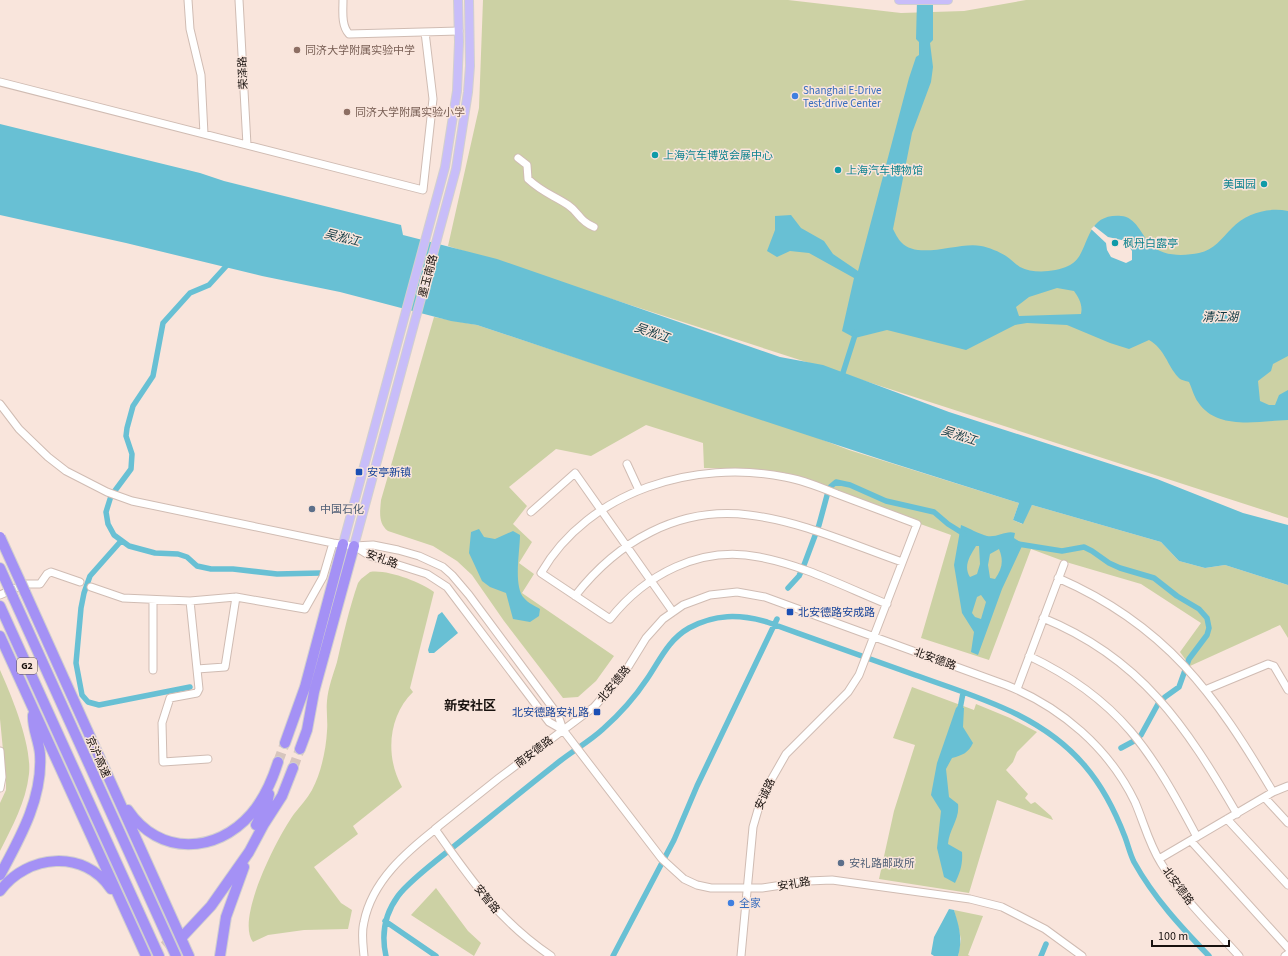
<svg xmlns="http://www.w3.org/2000/svg" width="1288" height="956" font-family="'Source Sans 3','Noto Sans SC',sans-serif">
  <rect width="100%" height="100%" fill="#f9e5dc"/>
  <path fill="#ccd1a4" d="M483 0H788L901 13 964 11 1026 0H1288V518L448 246 479 108Z
    M434 317 477 325 810 435 849 450 1019 503 1013 520 1022 524 1032 505 1161 542 1179 561 1205 568 1225 565 1288 585V638L1280 625 1190 666 1180 652 1201 623 1141 584 1066 562 1031 549 989 660 921 638 951 535 784 475 756 469 704 468 703 443 646 425 591 456 556 449 509 487 527 506 513 524 532 542 519 563 534 574 522 593 614 656 596 681 578 697 563 698 504 621 472 575 457 561 433 546 388 531C378 523 380 512 381 500Z
    M370 572C386 569 421 582 434 592L410 688 413 692C388 716 385 757 402 787L353 826 358 834 314 867 341 903 352 910 348 929 304 930 268 935 253 942C235 919 278 836 294 814 300 806 307 799 312 790 321 773 326 750 327 731 328 721 326 711 327 701 328 688 333 675 337 662 343 636 349 609 358 583L361 579Z
    M0 670C12 697 32 745 29 774 26 802 12 827 0 851V803L6 790V781L0 719Z
    M912 687 974 710 976 704 1010 718 1037 732 1017 752 1013 762 1006 770 1028 794 1025 798 1031 804 1035 802 1051 816 1053 820 997 800 969 893 879 879 894 811 915 745 893 738Z
    M436 888 468 931 481 943 474 956 411 915Z
    M954 910 983 916 968 955 970 956H958L961 939Z"/>
  <path fill="#68c0d4" fill-rule="evenodd" d="M917 0H933V40L930 43 933 67 931 82 912 133 893 229C895 233 898 239 901 242 918 261 960 241 981 246 988 247 1000 252 1006 256 1011 259 1015 264 1020 267 1033 274 1055 272 1068 266 1092 256 1081 213 1121 216 1136 217 1141 234 1150 244 1162 257 1184 256 1199 253 1214 250 1222 238 1232 228 1246 213 1269 207 1288 211V356L1273 364 1271 371 1258 381 1260 401 1269 405H1275L1279 395 1288 390V420C1259 421 1217 431 1198 402 1194 397 1192 388 1189 382 1186 381 1180 380 1178 377 1167 365 1165 349 1149 340L1129 349 1110 343 1067 325 1027 323 1015 325 966 350 887 330 855 338 842 331 854 278 809 253 790 251 777 257 767 251 775 230V216L791 215 801 228 824 241 833 254 858 271 909 78 916 57 919 55V42L916 39ZM1057 288 1074 291C1079 298 1083 305 1081 314L1019 316 1016 307 1029 297Z
    M0 124 200 173 224 181 401 225 403 235 497 259 780 357 823 365 949 412 1157 479 1243 513 1288 525V585L1225 565 1205 568 1179 561 1161 542 1032 505 1023 524 1013 520 1019 503C837 447 658 385 477 325L451 321 340 292 262 276 126 243 0 215Z
    M961 525C969 528 979 534 987 536 997 538 1006 530 1015 533L1014 538 1023 544 1002 589 978 655 971 652 974 632 962 613 954 565ZM976 546H979L980 564 977 574 970 577C963 566 970 556 976 546ZM999 549C1004 561 1002 569 995 579L990 578 988 565 990 554ZM981 595 986 602 981 619 975 617 972 613 977 597Z
    M479 529 484 537 495 539 513 531 520 535C520 551 513 586 524 598 528 603 535 606 540 609L539 616 530 622 513 619 506 593 490 587 482 581 469 553 471 532Z
    M442 612 458 633 434 653H429L428 650 438 615Z
    M958 706 964 708 963 727 973 743C968 753 963 755 952 758L946 769 949 797 958 804C960 819 949 829 948 844L962 852C963 864 960 873 955 883L944 877 937 848 941 811 931 795 937 763 956 708Z
    M949 909 954 910C959 926 963 939 958 956H934L931 954 934 937Z"/>
  <path fill="#f9e5dc" d="M1094 226 1108 237 1126 241 1132 251V260L1126 263 1111 257 1107 250 1106 243 1091 229Z"/>
  <g fill="none" stroke-linecap="round" stroke-linejoin="round">
    <path stroke="#68c0d4" stroke-width="5.5" d="M229 263 209 285 190 293 163 323 153 376 133 406 127 428 126 436 132 454 131 469 111 496 106 512 108 524 114 535 129 546 155 553 178 554 187 557 197 566 211 569H233L277 574 321 573
      M841 379 856 332
      M121 541 90 576 84 593 81 608 76 663 82 695 88 702 99 705 190 687
      M1018 544 1062 551 1084 547 1092 551 1109 563 1120 568 1154 578 1177 596 1199 609 1207 618 1209 628 1207 635 1189 659 1179 687 1165 697 1158 704 1141 735 1134 741 1121 748
      M788 588 799 576 804 565 819 525 829 488 836 482 850 485 886 501 934 512 948 524 964 534
      M960 709 963 693
      M385 921 436 956
      M386 956C381 934 384 915 398 896 408 882 437 860 452 848 488 819 523 790 560 761 574 750 590 741 603 729 620 714 635 697 647 679 660 660 668 640 689 628 715 614 739 614 767 622 816 640 865 657 915 675 976 697 1041 714 1085 766 1103 787 1115 811 1125 837 1128 845 1130 854 1134 862 1154 898 1181 927 1209 956
      M613 956 674 840 697 786 777 619
      M1041 956 1046 944"/>
    <path stroke="#d7c5bd" stroke-width="10" stroke-dasharray="10 5" stroke-linecap="butt" d="M278 762 285 743
      M293 768 300 749
      M153 956 181 931"/>
    <g stroke="#d0bcb3" stroke-width="9">
      <path id="minor" d="M188 0 190 29 201 75 204 134
        M239 0 247 145
        M343 0C343 11 341 25 349 34L459 31
        M0 82 423 190 433 99 425 32
        M518 158 527 165 528 179C543 193 553 195 568 205 580 213 578 220 594 227
        M0 404 19 429 48 457 66 471 107 492 132 501 333 543 354 546 373 545 398 550 419 556 443 567 452 575 469 595 558 715 563 730
        M627 464 639 490
        M531 512 575 473 673 612
        M354 546 370 556 427 574 447 587 549 722 563 730 662 859 684 879 697 885 711 888H762L808 881 832 880 970 899 1002 907 1045 929 1082 956
        M1058 578C1166 625 1215 694 1273 792
        M91 587 123 598 190 601 236 597 305 609 323 577 333 543
        M0 595 25 584H40L47 574 51 572 80 582
        M575 596C617 542 678 506 749 515 801 521 853 545 902 562
        M190 601 199 689 197 693 170 698 162 723 163 762 208 759
        M1043 618C1141 658 1186 726 1237 814
        M1029 656C1120 699 1152 752 1197 837
        M197 669 225 667 236 597
        M153 670V600
        M1017 689 1064 564
        M1205 690 1268 664 1274 666 1288 690
        M0 751 2 777 0 788
        M1265 798 1288 823
        M1227 819 1288 885
        M1191 841 1288 948
        M1159 859 1273 792 1288 786
        M364 956C363 945 361 933 364 922 372 881 406 852 438 827
        M551 956C499 921 471 880 435 829L499 778 594 707 625 672 646 638 663 619 683 605 710 595 737 592 765 597 1006 685C1061 707 1109 748 1135 802 1144 823 1149 844 1161 863 1182 898 1212 926 1239 956
        M741 956 753 827 762 796 786 754 848 692 859 675 917 524C890 514 864 504 837 494 820 487 803 480 785 477 696 459 589 490 541 573L610 619C645 575 700 545 759 557 803 565 845 587 887 604
        M1285 956 1288 954"/>
    </g>
    <g stroke="#d1cfcf" stroke-width="10">
      <path id="major" d="M899 0H948
        M343 544 445 167 457 91 459 42 458 0
        M354 546 456 169 468 92 470 66 469 0"/>
    </g>
    <g stroke="#d1cfcf" stroke-width="12">
      <path id="highway" d="M0 568 9 588
        M25 592 189 956
        M13 597 176 956
        M0 606 159 956
        M0 636 146 956
        M285 743 305 687 343 544
        M300 749 307 730 314 692 354 546
        M128 810C159 856 216 854 251 814 264 799 272 781 278 762
        M256 825 267 804 269 794
        M0 875C20 838 43 798 40 754 39 741 32 728 33 715
        M0 891C27 854 85 849 111 889
        M183 936 211 906 249 852 264 824 282 796 293 768
        M220 956 226 917 244 867"/>
    </g>
    <use href="#minor" stroke="#fff" stroke-width="7"/>
    <use href="#major" stroke="#c8bdf9" stroke-width="8"/>
    <use href="#highway" stroke="#a491f5" stroke-width="10"/>
    <g stroke="#d1cfcf" stroke-width="12" stroke-linecap="butt">
      <path id="highway-bridge" d="M0 537 25 592
        M9 588 13 597"/>
    </g>
    <use href="#highway-bridge" stroke="#a491f5" stroke-width="10"/>
  </g>
  <g fill="#8d6e63" stroke="#f9e5dc" stroke-width="1.5">
    <circle cx="297" cy="50" r="4"/>
    <circle cx="347" cy="112" r="4"/>
  </g>
  <g fill="#3f7fe0" stroke="#f9e5dc" stroke-width="1.5">
    <circle cx="795" cy="96" r="4"/>
    <circle cx="731" cy="903" r="4"/>
  </g>
  <g fill="#0f9aa8" stroke="#f9e5dc" stroke-width="1.5">
    <circle cx="655" cy="155" r="4"/>
    <circle cx="838" cy="170" r="4"/>
    <circle cx="1264" cy="184" r="4"/>
    <circle cx="1115" cy="243" r="4"/>
  </g>
  <g fill="#1a4fb4" stroke="#f9e5dc" stroke-width="1.5">
    <rect x="355" y="468" width="8" height="8" rx="2"/>
    <rect x="786" y="608" width="8" height="8" rx="2"/>
    <rect x="593" y="708" width="8" height="8" rx="2"/>
  </g>
  <g fill="#5c6f8a" stroke="#f9e5dc" stroke-width="1.5">
    <circle cx="312" cy="509" r="4"/>
    <circle cx="841" cy="863" r="4"/>
  </g>
  <g text-anchor="middle" dominant-baseline="central" stroke-width="3" stroke-linejoin="round" paint-order="stroke">
    <rect fill="#f9e5dc" stroke="#5c514c" stroke-width="1" x="17" y="658" width="20" height="16" rx="3"/>
    <g font-size="10" font-weight="bold" fill="#18110e">
      <text x="27" y="666">G2</text>
    </g>
    <g font-size="11" fill="#785e54" stroke="#f9e5dc" text-anchor="start">
      <text x="305" y="50">同济大学附属实验中学</text>
      <text x="355" y="112">同济大学附属实验小学</text>
    </g>
    <g font-size="11" fill="#18110e" stroke="#f9e5dc">
      <text transform="translate(243 73) rotate(-93)">荣泽路</text>
      <text transform="translate(428 276) rotate(-75)">墨玉南路</text>
      <text transform="translate(382 559) rotate(20)">安礼路</text>
      <text transform="translate(935 659) rotate(20)">北安德路</text>
      <text transform="translate(614 684) rotate(-50)">北安德路</text>
      <text transform="translate(534 752) rotate(-37)">南安德路</text>
      <text transform="translate(98 757) rotate(66)">京沪高速</text>
      <text transform="translate(765 794) rotate(-66)">安诚路</text>
      <text transform="translate(794 884) rotate(-10)">安礼路</text>
      <text transform="translate(1178 886) rotate(53)">北安德路</text>
      <text transform="translate(487 899) rotate(51)">安智路</text>
    </g>
    <g font-size="11" fill="#366cbe" stroke="#f9e5dc" text-anchor="start">
      <text x="803" y="90">Shanghai E-Drive<tspan x="803" dy="13">Test-drive Center</tspan></text>
      <text x="739" y="903">全家</text>
    </g>
    <g font-size="11" fill="#0d838f" stroke="#f9e5dc" text-anchor="start">
      <text x="663" y="155">上海汽车博览会展中心</text>
      <text x="846" y="170">上海汽车博物馆</text>
      <text x="1256" y="184" text-anchor="end">美国园</text>
      <text x="1123" y="243">枫丹白露亭</text>
    </g>
    <g font-size="11" fill="#164399" stroke="#f9e5dc" text-anchor="start">
      <text x="367" y="472">安亭新镇</text>
      <text x="798" y="612">北安德路安成路</text>
      <text x="589" y="712" text-anchor="end">北安德路安礼路</text>
    </g>
    <g font-size="11" fill="#4e5e75" stroke="#f9e5dc" text-anchor="start">
      <text x="320" y="509">中国石化</text>
      <text x="849" y="863">安礼路邮政所</text>
    </g>
    <g font-size="12" font-style="italic" fill="#0d3740" stroke="#f9e5dc">
      <text transform="translate(342 238) rotate(14)">吴淞江</text>
      <text x="1220" y="317">清江湖</text>
      <text transform="translate(652 333) rotate(19)">吴淞江</text>
      <text transform="translate(959 436) rotate(18)">吴淞江</text>
    </g>
    <g font-size="13" font-weight="bold" fill="#18110e" stroke="#f9e5dc">
      <text x="470" y="706">新安社区</text>
    </g>
  </g>
  <path d="M1152 940v6h77v-6" fill="none" stroke="#18110e" stroke-width="2"/>
  <text x="1158" y="940" font-size="12" fill="#18110e" stroke="#f9e5dc" stroke-width="3" paint-order="stroke">100 m</text>
</svg>
